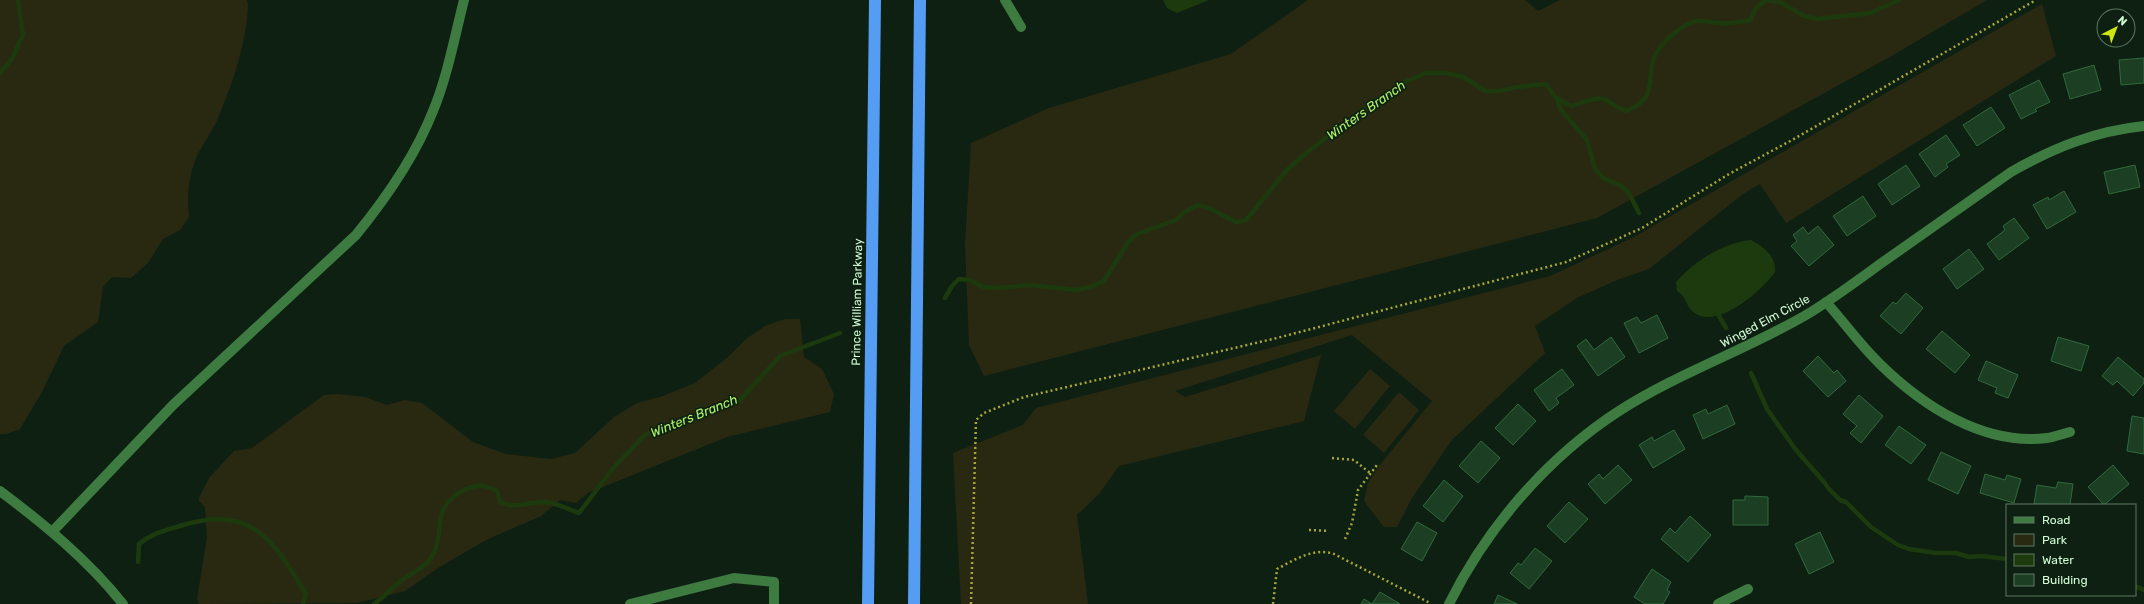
<svg xmlns="http://www.w3.org/2000/svg" width="2144" height="604" font-family="Rubik,sans-serif">
  <rect width="100%" height="100%" fill="#0e2012"/>
  <path fill="#292912" d="M0 0H247L248 4C247 42 233 82 218 118 212 133 200 147 194 163 188 181 187 199 189 217L180 230 163 239 148 263 131 278 112 277 103 287 98 322 64 346 42 392 20 429 6 434H0Z
    M1308 0H1525L1538 11 1560 0H1987L1888 58 1597 218 984 376 969 345 965 244 971 143 1049 108 1231 54Z
    M2042 4 2056 56 1786 223 1760 184 1743 194 1649 269 1617 280 1577 298 1535 326 1545 353 1452 440 1412 498 1397 527H1384L1364 501 1368 483 1379 466 1432 401 1352 335 1175 391 1185 397 1321 355 1304 421 1119 466 1099 494 1077 515 1088 604H961L953 453 1023 425 1036 408 1550 276 1632 238Z
    M785 319H800L804 357 822 369 834 394 830 412 727 437 588 493 576 503 560 500 541 516 486 540 438 568 405 591 357 603 199 604 197 599 207 537 205 507 198 500 209 478 234 451 252 448 324 395 338 394 365 397 387 405 405 400 422 403 473 442 506 454 551 459 575 453 614 417 637 403 660 397 695 383 728 357 746 339 765 326Z
    M1370 369 1390 386 1355 429 1334 411Z
    M1399 392 1419 410 1384 453 1363 435Z"/>
  <path fill="#1c3a0d" d="M1163 0H1209L1177 13 1167 8Z
    M1751 240C1763 246 1777 257 1775 272 1762 291 1716 331 1693 312 1686 306 1686 296 1677 291L1676 282C1695 261 1722 243 1751 240Z"/>
  <g fill="none" stroke-linecap="round" stroke-linejoin="round">
    <path stroke="#1c3a0d" stroke-width="4.5" d="M0 73 12 59 23 35 18 0
      M1558 100 1560 109 1587 140 1595 169 1603 178 1620 185 1629 193 1639 213
      M945 298 952 286 959 279 970 280 983 287 999 288 1030 285 1077 290 1093 286 1104 281 1128 242 1137 234 1176 220 1183 213 1198 205 1209 208 1236 222 1246 220 1286 171 1306 153 1375 101 1407 81 1426 73H1446L1463 77 1486 91H1499L1517 87 1546 84 1555 97 1571 106C1581 104 1596 95 1606 100 1613 104 1618 108 1626 111 1652 100 1649 90 1652 65 1654 48 1677 28 1693 22 1700 19 1712 23 1720 23 1730 24 1740 22 1750 20L1757 7 1766 0 1780 2 1804 16 1817 19 1871 13 1899 0
      M1719 316 1726 328
      M1751 373 1767 409 1796 450 1824 482 1829 489 1840 500 1846 502 1871 527 1898 545 1909 549 1936 553H1956L1969 557 1981 556 2007 559
      M138 562 139 544C152 533 167 530 183 525 253 505 273 540 306 594L303 604
      M2135 586 2144 590
      M374 604C384 597 392 588 402 580 411 573 425 568 431 558 448 531 427 508 466 489 478 484 486 485 497 491L500 502C515 510 530 501 546 502 556 503 568 509 579 513L614 467 646 434 739 401 780 356 840 333"/>
  </g>
  <path fill="#1c3f24" stroke="#30693c" d="M2144 58V83L2121 85 2119 60Z
    M2094 65 2101 90 2070 99 2063 74Z
    M2039 80 2050 102 2035 109 2037 111 2021 119 2009 95Z
    M1991 107 2005 128 1977 146 1963 125Z
    M1946 135 1960 155 1946 164 1948 167 1935 177 1919 154Z
    M1906 165 1920 186 1892 205 1878 184Z
    M2135 165 2140 187 2109 194 2104 172Z
    M2064 191 2076 212 2047 229 2033 205 2048 197 2049 200Z
    M1863 196 1876 216 1847 236 1833 216Z
    M2014 218 2029 238 1999 260 1987 244 2005 230 2003 226Z
    M1818 226 1834 245 1809 266 1791 246 1797 241 1793 235 1803 227 1808 234Z
    M1969 249 1984 269 1957 289 1943 269Z
    M1906 293 1923 308 1901 334 1880 316 1893 302 1896 304Z
    M1657 315 1668 338 1639 353 1624 323 1637 317 1641 323Z
    M1942 331 1970 355 1955 373 1926 349Z
    M1611 337 1625 357 1598 376 1577 346 1586 339 1594 350Z
    M2058 337 2089 346 2081 371 2051 361Z
    M1818 356 1834 373 1837 370 1846 381 1828 397 1803 371Z
    M2118 357 2144 379V383L2133 396 2117 381 2113 385 2102 376Z
    M1986 361 2018 375 2008 398 1995 393 1997 388 1978 380Z
    M1562 369 1574 385 1556 398 1559 403 1549 411 1534 390Z
    M1859 395 1883 416 1861 443 1850 433 1857 426 1843 414Z
    M1518 404 1536 421 1513 445 1495 428Z
    M1727 405 1735 424 1703 439 1693 415 1706 409 1708 414Z
    M2132 416 2144 418V454L2127 451Z
    M1899 426 1926 445 1911 464 1885 445Z
    M1674 430 1685 449 1653 468 1639 445 1652 437 1654 441Z
    M1481 441 1500 458 1478 483 1459 466Z
    M1941 452 1971 466 1958 494 1928 480Z
    M1618 465 1632 480 1605 504 1588 484 1599 474 1603 479Z
    M2113 465 2129 484 2104 505 2088 487Z
    M1985 474 2005 480 2007 475 2021 479 2014 503 1980 493Z
    M1444 480 1463 496 1443 522 1423 506Z
    M2058 482 2073 484 2070 505 2034 504 2037 485 2056 488Z
    M1745 496 1768 497V525H1733V500H1745Z
    M1569 502 1588 519 1565 543 1547 526Z
    M1690 516 1711 535 1688 562 1661 539 1670 528 1675 533Z
    M1417 522 1437 533 1422 561 1401 549Z
    M1820 532 1834 562 1809 574 1795 544Z
    M1535 548 1552 561 1529 589 1510 573 1518 563 1521 565Z
    M1652 569 1671 582 1667 590 1670 592 1663 604H1645L1634 597Z
    M1380 592 1400 604H1372Z
    M1498 595 1517 604H1494Z
    M1364 599 1372 604H1361Z"/>
  <g fill="none" stroke-linecap="round" stroke-linejoin="round">
    <path stroke="#a9a537" stroke-width="2.5" stroke-dasharray="2 3" stroke-linecap="butt" d="M1332 458 1354 460 1370 473
      M1309 530 1329 531
      M1345 539 1352 523 1358 490 1377 465
      M971 604 976 420 984 413 1024 397 1277 338 1566 262 1642 228 1729 174 1792 140 2036 0
      M1273 604 1277 569C1294 560 1314 547 1334 554L1430 603"/>
    <path stroke="#3d7b40" stroke-width="10" d="M1005 0 1021 27
      M1826 302C1844 322 1860 345 1880 364 1923 406 1984 446 2047 438 2054 437 2062 434 2070 432
      M0 491C44 524 88 560 123 604
      M52 532 173 405 356 235C387 197 415 157 433 111 447 78 455 35 464 0
      M630 604 734 578 774 582V604
      M1449 604C1487 527 1548 457 1619 411 1678 373 1746 350 1806 315 1833 299 1858 280 1883 262 1926 232 1968 202 2011 172 2053 148 2095 131 2144 126
      M1718 604 1748 589"/>
    <path stroke="#559df2" stroke-width="12" d="M868 604 875 0
      M914 604 920 0"/>
  </g>
  <g text-anchor="middle" dominant-baseline="central" stroke-width="3.5" stroke-linejoin="round" paint-order="stroke">
    <g font-size="12" fill="#d1fcd6" stroke="#0e2012">
      <text transform="translate(857 302) rotate(-89)">Prince William Parkway</text>
      <text transform="translate(1765 321) rotate(-28)">Winged Elm Circle</text>
    </g>
    <g font-size="13" font-style="italic" fill="#b0f466" stroke="#0e2012">
      <text transform="translate(1366 110) rotate(-35)">Winters Branch</text>
      <text transform="translate(694 416) rotate(-22)">Winters Branch</text>
    </g>
  </g>
  <rect x="2006" y="504" width="130" height="92" fill="#0e2012" stroke="#5c7860"/>
  <rect x="2014" y="517" width="20" height="6" fill="#3d7b40" stroke="#5c7860"/>
  <text x="2042" y="524" font-size="12" fill="#d1fcd6">Road</text>
  <rect x="2014" y="534" width="20" height="12" fill="#292912" stroke="#5c7860"/>
  <text x="2042" y="544" font-size="12" fill="#d1fcd6">Park</text>
  <rect x="2014" y="554" width="20" height="12" fill="#1c3a0d" stroke="#5c7860"/>
  <text x="2042" y="564" font-size="12" fill="#d1fcd6">Water</text>
  <rect x="2014" y="574" width="20" height="12" fill="#1c3f24" stroke="#5c7860"/>
  <text x="2042" y="584" font-size="12" fill="#d1fcd6">Building</text>
  <g transform="translate(2116 28) rotate(42)"><circle r="19" fill="#0e2012" stroke="#5c7860"/>
  <path d="M0-3L7 15L0 10L-7 15Z" fill="#cee711"/>
  <text y="-6" font-size="11" font-weight="bold" text-anchor="middle" fill="#d1fcd6">N</text>
  </g>
</svg>
